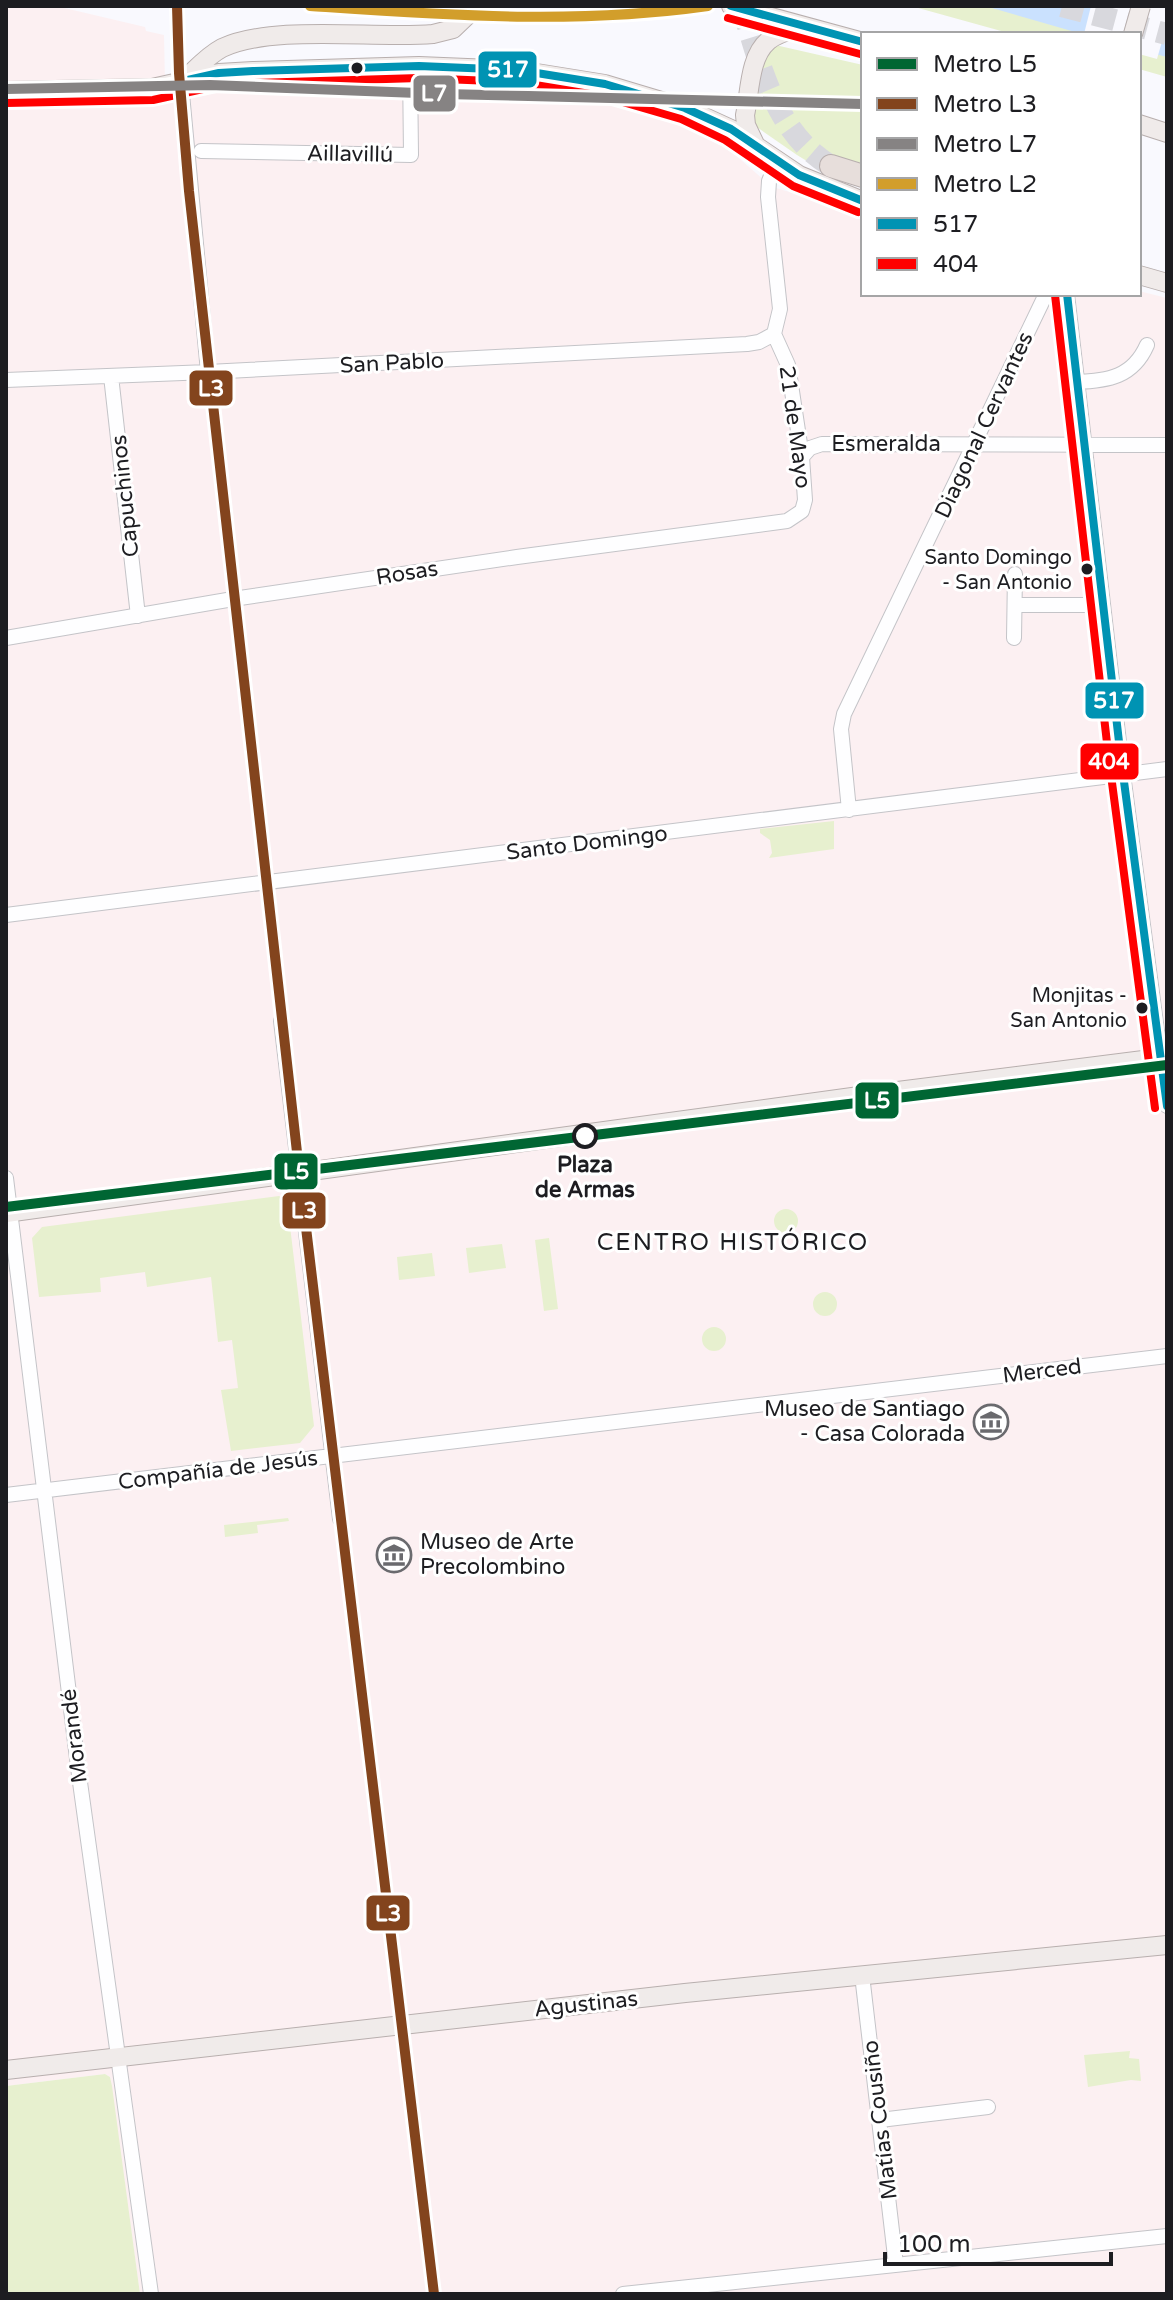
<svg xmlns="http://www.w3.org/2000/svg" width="1173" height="2300" font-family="'Varela Round',sans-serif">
  <rect width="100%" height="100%" fill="#f9f9fe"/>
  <path fill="#fcf0f2" d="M6 6H56L145 27 146 31 164 35 165 83 243 74 460 75 534 83 607 98 701 134 733 153 772 187 863 213V294H1139V291L1167 298V2294H140L110 2077 105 2074 6 2086Z"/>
  <path fill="#e7f0cf" d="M911 6H1167V77L1139 69V34H1012Z
    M762 42 863 65V166L828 174 797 155 748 121Z
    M834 821V849L769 858 772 853 770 840 760 833V829Z
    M279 1196 287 1201 314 1426 300 1443 231 1451 221 1390 238 1388 232 1340 218 1342 211 1277 147 1287 145 1272 100 1278 101 1292 39 1297 32 1238 42 1227Z
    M774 1221a12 12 0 1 1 24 0a12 12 0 1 1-24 0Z
    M549 1238 558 1309 544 1311 535 1240Z
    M502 1244 506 1268 469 1273 466 1248Z
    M432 1253 435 1276 399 1280 397 1257Z
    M813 1304a12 12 0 1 1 24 0a12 12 0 1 1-24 0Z
    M702 1339a12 12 0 1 1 24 0a12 12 0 1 1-24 0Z
    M288 1518 289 1521 257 1525 258 1533 225 1537 224 1525Z
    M1130 2051 1129 2058 1139 2059 1141 2081 1131 2080 1088 2087 1084 2055Z
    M105 2074 110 2077 112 2086 140 2294H6V2086Z"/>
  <path fill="#cae1fe" d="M985 6H1167V57L1139 50V34H1082Z"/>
  <path fill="#f9f9fe" d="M1091 6H1167V24L1157 59 1139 54V34H1084Z"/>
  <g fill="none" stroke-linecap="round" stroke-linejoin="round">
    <path stroke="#d8d8dd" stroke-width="22" stroke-dasharray="22 11" stroke-linecap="butt" d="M742 6C760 65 775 133 831 166
      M1062 6 1167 34"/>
    <g stroke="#c4c4c8" stroke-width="16">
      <path id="minor" d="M181 83 208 372
        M201 151 411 155 410 67
        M1067 294 1121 759 1167 1106
        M774 334 780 309 768 197 769 181 777 161
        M111 376 138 616
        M6 380 208 372 747 344 759 342 774 334
        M1076 382C1108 381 1133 377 1147 345
        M802 457 810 448 822 444 1167 445
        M1015 605H1102
        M6 638 233 599 517 557 787 521 802 511 805 500 802 457 788 365 774 334
        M1014 638 1015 574
        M849 810 841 729 844 714 1046 294
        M6 915 1167 769
        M281 1021 340 1519
        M6 1178 79 1775 151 2294
        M6 1495 1167 1356
        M862 1975 896 2265
        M880 2120 988 2107
        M623 2294 1167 2236"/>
    </g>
    <g stroke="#b8afae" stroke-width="20">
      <path id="major" d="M731 6 863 42
        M184 80C196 69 207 56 222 48 274 24 374 39 433 34L453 29 477 6
        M6 91 152 88 219 73 253 71 419 66 518 70 605 84 685 108 731 129 799 175 863 201
        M1139 124 1167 133
        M755 144 746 125 745 115C750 93 749 57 768 41 777 33 792 30 804 26
        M1139 275 1167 283
        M6 1213 874 1094 1167 1057
        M6 2070 685 1993 1167 1945"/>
    </g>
    <g stroke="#b8afae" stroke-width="24">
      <path id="highway" d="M831 166 863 176"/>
    </g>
    <use href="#minor" stroke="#fefeff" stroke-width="14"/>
    <use href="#major" stroke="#f0ebea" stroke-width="18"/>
    <use href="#highway" stroke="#e7dedb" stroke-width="22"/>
    <g stroke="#b8afae" stroke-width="20" stroke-linecap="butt">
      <path id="major-bridge" d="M1133 34 1141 6"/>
    </g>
    <use href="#major-bridge" stroke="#f0ebea" stroke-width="18"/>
    <g stroke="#fff" stroke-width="14">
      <path id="bus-1" d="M731 6 863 42
        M6 91 152 88 219 73 253 71 419 66 518 70 605 84 685 108 731 129 799 175 863 201
        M1067 294 1121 759 1167 1106"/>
    </g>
    <g stroke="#fff" stroke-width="14">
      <path id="bus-2" d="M728 18 860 54
        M6 103 153 100 221 85 254 83 419 78 517 82 602 96 681 119 725 140 793 186 858 212
        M1055 295 1109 760 1155 1108"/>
    </g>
    <use href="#bus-1" stroke="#0093b3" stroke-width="8"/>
    <use href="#bus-2" stroke="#f00" stroke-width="8"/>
    <g stroke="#fff" stroke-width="16">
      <path id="metro-1" d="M6 1207 1167 1065"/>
    </g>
    <g stroke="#fff" stroke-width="16">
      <path id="metro-2" d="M177 6 179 73 189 191 298 1161 434 2294"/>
    </g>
    <g stroke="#fff" stroke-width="16">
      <path id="metro-3" d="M6 89 210 85 444 94 863 104"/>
    </g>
    <g stroke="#fff" stroke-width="16">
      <path id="metro-4" d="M310 6C444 15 575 25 708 6"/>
    </g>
    <use href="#metro-1" stroke="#063" stroke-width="10"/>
    <use href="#metro-2" stroke="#83441d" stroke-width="10"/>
    <use href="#metro-3" stroke="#868383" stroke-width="10"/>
    <use href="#metro-4" stroke="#d29e2b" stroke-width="10"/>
  </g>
  <defs>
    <g id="museum-ring" transform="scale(1.8)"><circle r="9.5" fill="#fff" stroke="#6a6a6e" stroke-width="1.5"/><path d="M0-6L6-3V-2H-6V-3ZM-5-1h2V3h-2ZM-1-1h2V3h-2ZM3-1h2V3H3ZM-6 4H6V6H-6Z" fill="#6a6a6e"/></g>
  </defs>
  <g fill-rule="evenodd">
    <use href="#museum-ring" x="991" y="1422"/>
    <use href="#museum-ring" x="394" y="1555"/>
  </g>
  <g fill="#1d1d21" stroke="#fff" stroke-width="3">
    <circle cx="357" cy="68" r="7"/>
    <circle cx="1087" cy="569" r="7"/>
    <circle cx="1142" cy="1008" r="7"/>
  </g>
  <circle fill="#fff" stroke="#1d1d21" stroke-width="4" cx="585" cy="1136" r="11"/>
  <g text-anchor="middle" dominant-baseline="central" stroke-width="6" stroke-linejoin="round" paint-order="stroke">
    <g font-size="20" fill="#1d1d21" stroke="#fff" text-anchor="end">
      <text x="1072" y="558">Santo Domingo<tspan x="1072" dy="25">- San Antonio</tspan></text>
      <text x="1127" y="996">Monjitas -<tspan x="1127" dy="25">San Antonio</tspan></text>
    </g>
    <g font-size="22" fill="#1d1d21" stroke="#fff">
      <text transform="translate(350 154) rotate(1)">Aillavillú</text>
      <text transform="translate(392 363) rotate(-3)">San Pablo</text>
      <text transform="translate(984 425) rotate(-65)">Diagonal Cervantes</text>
      <text transform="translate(795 427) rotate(82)">21 de Mayo</text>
      <text x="886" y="444">Esmeralda</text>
      <text transform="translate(125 496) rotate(-96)">Capuchinos</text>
      <text transform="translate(407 573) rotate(-9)">Rosas</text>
      <text transform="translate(587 843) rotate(-7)">Santo Domingo</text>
      <text transform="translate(1042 1371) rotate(-7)">Merced</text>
      <text transform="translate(218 1470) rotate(-7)">Compañía de Jesús</text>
      <text transform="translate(74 1736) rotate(-97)">Morandé</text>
      <text transform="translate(586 2004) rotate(-6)">Agustinas</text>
      <text transform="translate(880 2120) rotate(-97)">Matías Cousiño</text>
    </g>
    <g font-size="22" font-weight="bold" fill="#1d1d21" stroke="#fff">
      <text x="585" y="1165">Plaza<tspan x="585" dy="25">de Armas</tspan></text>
    </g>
    <g font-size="22" fill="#1d1d21" stroke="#fff" text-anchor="end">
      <text x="965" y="1409">Museo de Santiago<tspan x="965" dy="25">- Casa Colorada</tspan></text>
      <text x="420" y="1542" text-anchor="start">Museo de Arte<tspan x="420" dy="25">Precolombino</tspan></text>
    </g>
    <g font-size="24" letter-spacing="2" fill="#1d1d21" stroke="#fff">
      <text x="733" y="1242">CENTRO HISTÓRICO</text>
    </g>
  </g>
  <g stroke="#fff" stroke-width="3">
    <rect x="477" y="50" width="61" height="39" rx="8" fill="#0093b3"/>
    <rect x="412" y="74" width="45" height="39" rx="8" fill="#868383"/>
    <rect x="188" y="369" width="46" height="38" rx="8" fill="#83441d"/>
    <rect x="1084" y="681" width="61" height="39" rx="8" fill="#0093b3"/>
    <rect x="1079" y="742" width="61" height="39" rx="8" fill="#f00"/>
    <rect x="854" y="1081" width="46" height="39" rx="8" fill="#063"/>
    <rect x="273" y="1152" width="46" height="39" rx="8" fill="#063"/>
    <rect x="281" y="1191" width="46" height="39" rx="8" fill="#83441d"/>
    <rect x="365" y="1894" width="46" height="38" rx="8" fill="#83441d"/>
  </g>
  <g font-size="22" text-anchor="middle" font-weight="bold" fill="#fff">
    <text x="508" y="77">517</text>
    <text x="434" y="101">L7</text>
    <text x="211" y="396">L3</text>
    <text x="1114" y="708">517</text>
    <text x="1109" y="769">404</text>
    <text x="877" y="1108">L5</text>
    <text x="296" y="1179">L5</text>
    <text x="304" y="1218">L3</text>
    <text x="388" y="1921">L3</text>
  </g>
  <rect width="1173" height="2300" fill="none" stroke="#1d1d21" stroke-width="16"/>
  <rect x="861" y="32" width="280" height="264" fill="#ffffff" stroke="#a5a5a6" stroke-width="2"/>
  <rect x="877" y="58" width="40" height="12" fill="#006633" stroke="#a5a5a6" stroke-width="2"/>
  <text x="933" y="72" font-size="24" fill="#1d1d21">Metro L5</text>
  <rect x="877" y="98" width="40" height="12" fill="#83441d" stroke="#a5a5a6" stroke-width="2"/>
  <text x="933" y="112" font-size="24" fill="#1d1d21">Metro L3</text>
  <rect x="877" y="138" width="40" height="12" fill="#868383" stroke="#a5a5a6" stroke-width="2"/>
  <text x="933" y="152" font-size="24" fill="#1d1d21">Metro L7</text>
  <rect x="877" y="178" width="40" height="12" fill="#d29e2b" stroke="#a5a5a6" stroke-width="2"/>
  <text x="933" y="192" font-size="24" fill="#1d1d21">Metro L2</text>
  <rect x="877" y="218" width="40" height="12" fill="#0093b3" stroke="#a5a5a6" stroke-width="2"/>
  <text x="933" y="232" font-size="24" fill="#1d1d21">517</text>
  <rect x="877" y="258" width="40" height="12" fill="#ff0000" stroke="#a5a5a6" stroke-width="2"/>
  <text x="933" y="272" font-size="24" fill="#1d1d21">404</text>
  <path d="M885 2252v12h226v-12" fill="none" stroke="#1d1d21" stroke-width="4"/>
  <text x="897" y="2252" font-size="24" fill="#1d1d21" stroke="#ffffff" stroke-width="6" paint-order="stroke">100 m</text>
</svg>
